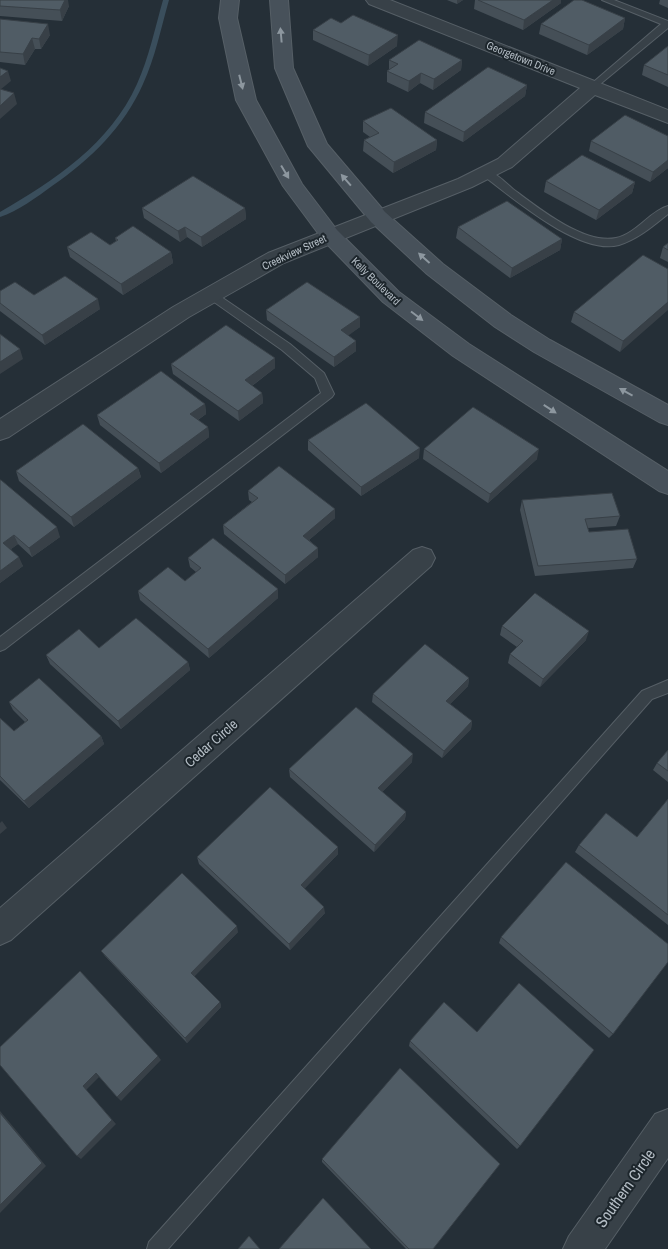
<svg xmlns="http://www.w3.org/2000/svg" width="668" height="1249" font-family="'Archivo Narrow',sans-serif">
  <rect width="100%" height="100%" fill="#252f37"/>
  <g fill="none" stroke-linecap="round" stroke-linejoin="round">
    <path fill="#3a4e5c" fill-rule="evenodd" d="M163 0H169C161 28 155 58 143 84 124 127 91 159 52 186 37 197 18 211 0 217V212C55 180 110 144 137 84 149 57 155 28 163 0Z"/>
    <g stroke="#565f66" stroke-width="2">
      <path id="service" d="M602 0H614L668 21V28L593 90 588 87 590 85 661 24Z
        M485 169C495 172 505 182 513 189 537 207 584 245 616 238 636 234 650 211 668 206V214C653 226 638 239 619 245 579 256 512 197 481 174L480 172Z
        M211 290 290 344 324 373 334 394 332 397 5 649 0 651V637L321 393 315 378 282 350 207 297 205 294Z
        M668 680V693L652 699 168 1249H147L149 1242 642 691Z"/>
    </g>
    <g stroke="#565f66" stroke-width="2">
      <path id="minor" d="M366 0H390L668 110V123L595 95 512 167 472 187 284 263 189 317 9 437 0 440V419L173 307 268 253 458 179 498 159 580 88 369 4Z
        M422 547 431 550 435 558 431 566 11 940 0 945V908L413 550Z
        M668 1109V1158L605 1249H563L569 1236 655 1114Z"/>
    </g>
    <g stroke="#565f66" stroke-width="2">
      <path id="secondary" d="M221 0H239L237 18 256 100 302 184 337 230 399 292 469 344 668 471V494L659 491 453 356 383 302 323 240 283 186 236 100 219 18Z
        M270 0H288L293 68 327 144 385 212 443 264 511 315 550 340 668 405V425L659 422 534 352 495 327 427 274 371 222 308 146 275 68Z"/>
    </g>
    <use href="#service" fill="#384148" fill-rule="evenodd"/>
    <use href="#minor" fill="#384148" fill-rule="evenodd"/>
    <use href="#secondary" fill="#47515a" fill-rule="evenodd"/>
  </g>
  <path fill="#454f57" d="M0 0 69 6 62 21 0 16Z
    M447 0H463L457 4Z
    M475 0H561V3L523 30 474 9Z
    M660 0H668V8L659 4Z
    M625 18 623 29 587 55 539 34 541 24Z
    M0 19 50 35 41 49H35L25 65 0 62Z
    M341 23 397 46 368 66 313 40V30Z
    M668 46V87L642 75 644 65Z
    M389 60H462L461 70 433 90 420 83 408 92 387 82V71L389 70Z
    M527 85 525 96 463 142 424 123 425 112Z
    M363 121 437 140 436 150 393 173 363 151 364 140 370 137 363 132Z
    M668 136V168L650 182 589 151 591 141Z
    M546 181 635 182 632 193 596 220 544 192Z
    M142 208H245L246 219 202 247 187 237 180 242 144 218Z
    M458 227 562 239 560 250 510 278 456 238Z
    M115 238 171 252 173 263 123 295 70 257 67 247 110 245 116 241Z
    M668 243V262L660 258 663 247Z
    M668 269 620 352 571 322 574 312Z
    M0 291 34 295 100 309 45 345 0 311Z
    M266 310 360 317V327L348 335 356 351 334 367 267 320Z
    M275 358V368L252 386 262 393 263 403 239 421 173 374 171 364Z
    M205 404 206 414 198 420 208 427 209 437 161 473 100 425 97 415Z
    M308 440 419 458 361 496 308 450Z
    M424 449 537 459 488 503 423 459Z
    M138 468 141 477 74 527 19 481 16 471Z
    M0 480 60 537 32 557 18 544 11 549 23 566 0 583Z
    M248 491 335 518 309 540 318 548V557L285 584 224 534 223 525 252 502 249 500Z
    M522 500 620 516 616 526 588 528 589 532 637 559 633 568 535 576 520 510Z
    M188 558 278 598 209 658 140 600 138 591 185 581 196 572 190 567Z
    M502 626 586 640 540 687 508 663 510 654 517 647 500 635Z
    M99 648 188 662 190 670 121 729 50 664 46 655Z
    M469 678 468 686 450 704 472 721 471 729 442 758 372 702 373 694Z
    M9 702 101 736 104 744 29 808 0 780V718L14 731 25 722 13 710Z
    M668 750V782L653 770 657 763Z
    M412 762 382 792 406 812 405 819 374 852 290 777 289 769Z
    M668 799V925L575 852 579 845 637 837Z
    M338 847V854L304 889 325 913 290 950 199 864 197 857Z
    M238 932 194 976 220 1002 221 1007 187 1043 105 956 101 951Z
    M501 937 613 1034 609 1038 499 943Z
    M477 1032 520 1146 517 1149 409 1046 410 1041Z
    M322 1159 433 1249H406L322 1162Z"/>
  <path fill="#384047" d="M65 0H68L69 6 62 21 60 10Z
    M457 0H463L457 4Z
    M553 0H561V3L523 30 524 20Z
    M625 18 623 29 587 55 589 45Z
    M48 24 50 35 41 49 39 39Z
    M398 35 397 46 368 66 369 55Z
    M32 38 35 49 25 65 23 54Z
    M462 60 461 70 433 90 434 79Z
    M8 71 11 81 0 90V77Z
    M421 73 420 83 408 92 409 81Z
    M527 85 525 96 463 142 464 132Z
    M14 93 17 104 0 119V106Z
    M437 140 436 150 393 173 394 162Z
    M668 160V168L650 182 653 172Z
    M635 182 632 193 596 220 599 210Z
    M245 208 246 219 202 247 201 237Z
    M185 227 187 237 180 242 178 231Z
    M562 239 560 250 510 278 512 268Z
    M171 252 173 263 123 295 121 284Z
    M98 299 100 309 45 345 42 335Z
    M668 302V310L620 352 623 341Z
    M360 317V327L341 341V330Z
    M356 341V351L334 367V357Z
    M20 349 23 359 0 374V362Z
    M275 358V368L246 390 245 380Z
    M262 393 263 403 239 421 238 411Z
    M205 404 206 414 192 424 190 414Z
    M208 427 209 437 161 473 159 463Z
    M420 448 419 458 361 496V487Z
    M539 449 537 459 488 503 490 494Z
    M138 468 141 477 74 527 71 517Z
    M335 509V518L303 545V536Z
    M57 527 60 537 32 557 29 548Z
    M14 535 18 544 7 552 3 543Z
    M318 548V557L285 584V575Z
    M19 557 23 566 0 583V571Z
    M278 589V598L209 658 208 649Z
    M589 631 586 640 540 687 543 679Z
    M188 662 190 670 121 729 118 721Z
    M469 678 468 686 445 709 446 701Z
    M472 721 471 729 442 758 444 751Z
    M101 736 104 744 29 808 24 801Z
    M413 754 412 762 378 796V788Z
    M406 812 405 819 374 852 375 845Z
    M2 821 7 828 0 834V823Z
    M338 847V854L301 892V885Z
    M324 907 325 913 290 950 289 944Z
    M237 926 238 932 193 978 191 973Z
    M220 1002 221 1007 187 1043 185 1038Z
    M158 1056 161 1060 121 1101 117 1097Z
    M96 1073 99 1077 86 1090 116 1124 81 1159 77 1156 83 1086Z
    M0 1111 46 1166 0 1213Z"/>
  <path fill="#505c65" stroke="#384047" d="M0 0H65L60 10 0 6Z
    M478 0H553L524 20Z
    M574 0H582L625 18 589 45 541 24Z
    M353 15 398 35 369 55 313 30 331 18 341 23Z
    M0 19 48 24 39 39 32 38 23 54 0 52Z
    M419 40 462 60 434 79 421 73 409 81 387 71 398 64 389 60Z
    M668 46V75L644 65Z
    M488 67 527 85 464 132 425 112Z
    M0 68 8 71 0 77Z
    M0 89 14 93 0 106Z
    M391 108 437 140 394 162 364 140 379 133 363 121Z
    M625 115 668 136V160L653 172 591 141Z
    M582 155 635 182 599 210 546 181Z
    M193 176 245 208 201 237 185 227 178 231 142 208Z
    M507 201 562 239 512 268 458 227Z
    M133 226 171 252 121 284 67 247 91 232 110 245 118 240 115 238Z
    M668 243V250L663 247Z
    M643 255 668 269V302L623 341 574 312Z
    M65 276 98 299 42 335 0 303V291L15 282 34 295Z
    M307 282 360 317 341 330 356 341 334 357 266 310Z
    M226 325 275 358 245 380 262 393 238 411 171 364Z
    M0 334 20 349 0 362Z
    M161 371 205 404 190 414 208 427 159 463 97 415Z
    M366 403 420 448 361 487 308 440Z
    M473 407 539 449 490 494 424 449Z
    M83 424 138 468 71 517 16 471Z
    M279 466 335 509 303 536 318 548 285 575 223 525 258 498 248 491Z
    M0 480H1L57 527 29 548 14 535 3 543 19 557 0 571Z
    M612 493 620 516 585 519 589 532 628 529 637 559 538 566 522 500Z
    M213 538 278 589 208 649 138 591 168 567 185 581 201 568 188 558Z
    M535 593 589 631 543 679 510 654 523 641 502 626Z
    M136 618 188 662 118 721 46 655 79 629 99 648Z
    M425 644 469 678 446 701 472 721 444 751 373 694Z
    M39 678 101 736 24 801 0 776V718L14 731 28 720 9 702Z
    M356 707 413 754 378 788 406 812 375 845 289 769Z
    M668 750V771L657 763Z
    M270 787 338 847 301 885 324 907 289 944 197 857Z
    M668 799V915L579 845 606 813 637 837Z
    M566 862 668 944V962L613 1034 501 937Z
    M182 873 237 926 191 973 220 1002 185 1038 101 951Z
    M80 971 158 1056 117 1097 96 1073 83 1086 112 1120 77 1156 0 1065V1047Z
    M519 983 594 1050 520 1146 410 1041 444 1002 477 1032Z
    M400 1068 500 1164 433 1249H409L322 1159Z
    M0 1113 42 1163 0 1205Z
    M323 1198 371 1249H279Z
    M249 1236 260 1249H238Z"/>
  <defs><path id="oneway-solid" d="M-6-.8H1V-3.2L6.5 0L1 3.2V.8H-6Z" transform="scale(1.25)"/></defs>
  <g fill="#8d979f">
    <use href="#oneway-solid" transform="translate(281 35) rotate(-95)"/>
    <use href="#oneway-solid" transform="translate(241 82) rotate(76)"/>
    <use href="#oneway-solid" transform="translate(285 172) rotate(59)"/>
    <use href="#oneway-solid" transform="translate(346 180) rotate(-131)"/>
    <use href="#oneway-solid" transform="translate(424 258) rotate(-138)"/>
    <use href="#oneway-solid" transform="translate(417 316) rotate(37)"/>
    <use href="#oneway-solid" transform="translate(626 392) rotate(-151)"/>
    <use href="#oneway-solid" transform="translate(550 409) rotate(33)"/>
  </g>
  <g text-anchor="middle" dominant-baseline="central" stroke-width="4" stroke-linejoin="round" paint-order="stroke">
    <g font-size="11" fill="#b3bcc4" stroke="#1d262c">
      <text transform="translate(521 58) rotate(22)">Georgetown Drive</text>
      <text transform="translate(294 252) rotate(-25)">Creekview Street</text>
      <text transform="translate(376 281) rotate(44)">Kelly Boulevard</text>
    </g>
    <g font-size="14" fill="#b3bcc4" stroke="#1d262c">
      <text transform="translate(211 743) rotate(-41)">Cedar Circle</text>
    </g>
    <g font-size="16" fill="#b3bcc4" stroke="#1d262c">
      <text transform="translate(625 1188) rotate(-55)">Southern Circle</text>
    </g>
  </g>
</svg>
